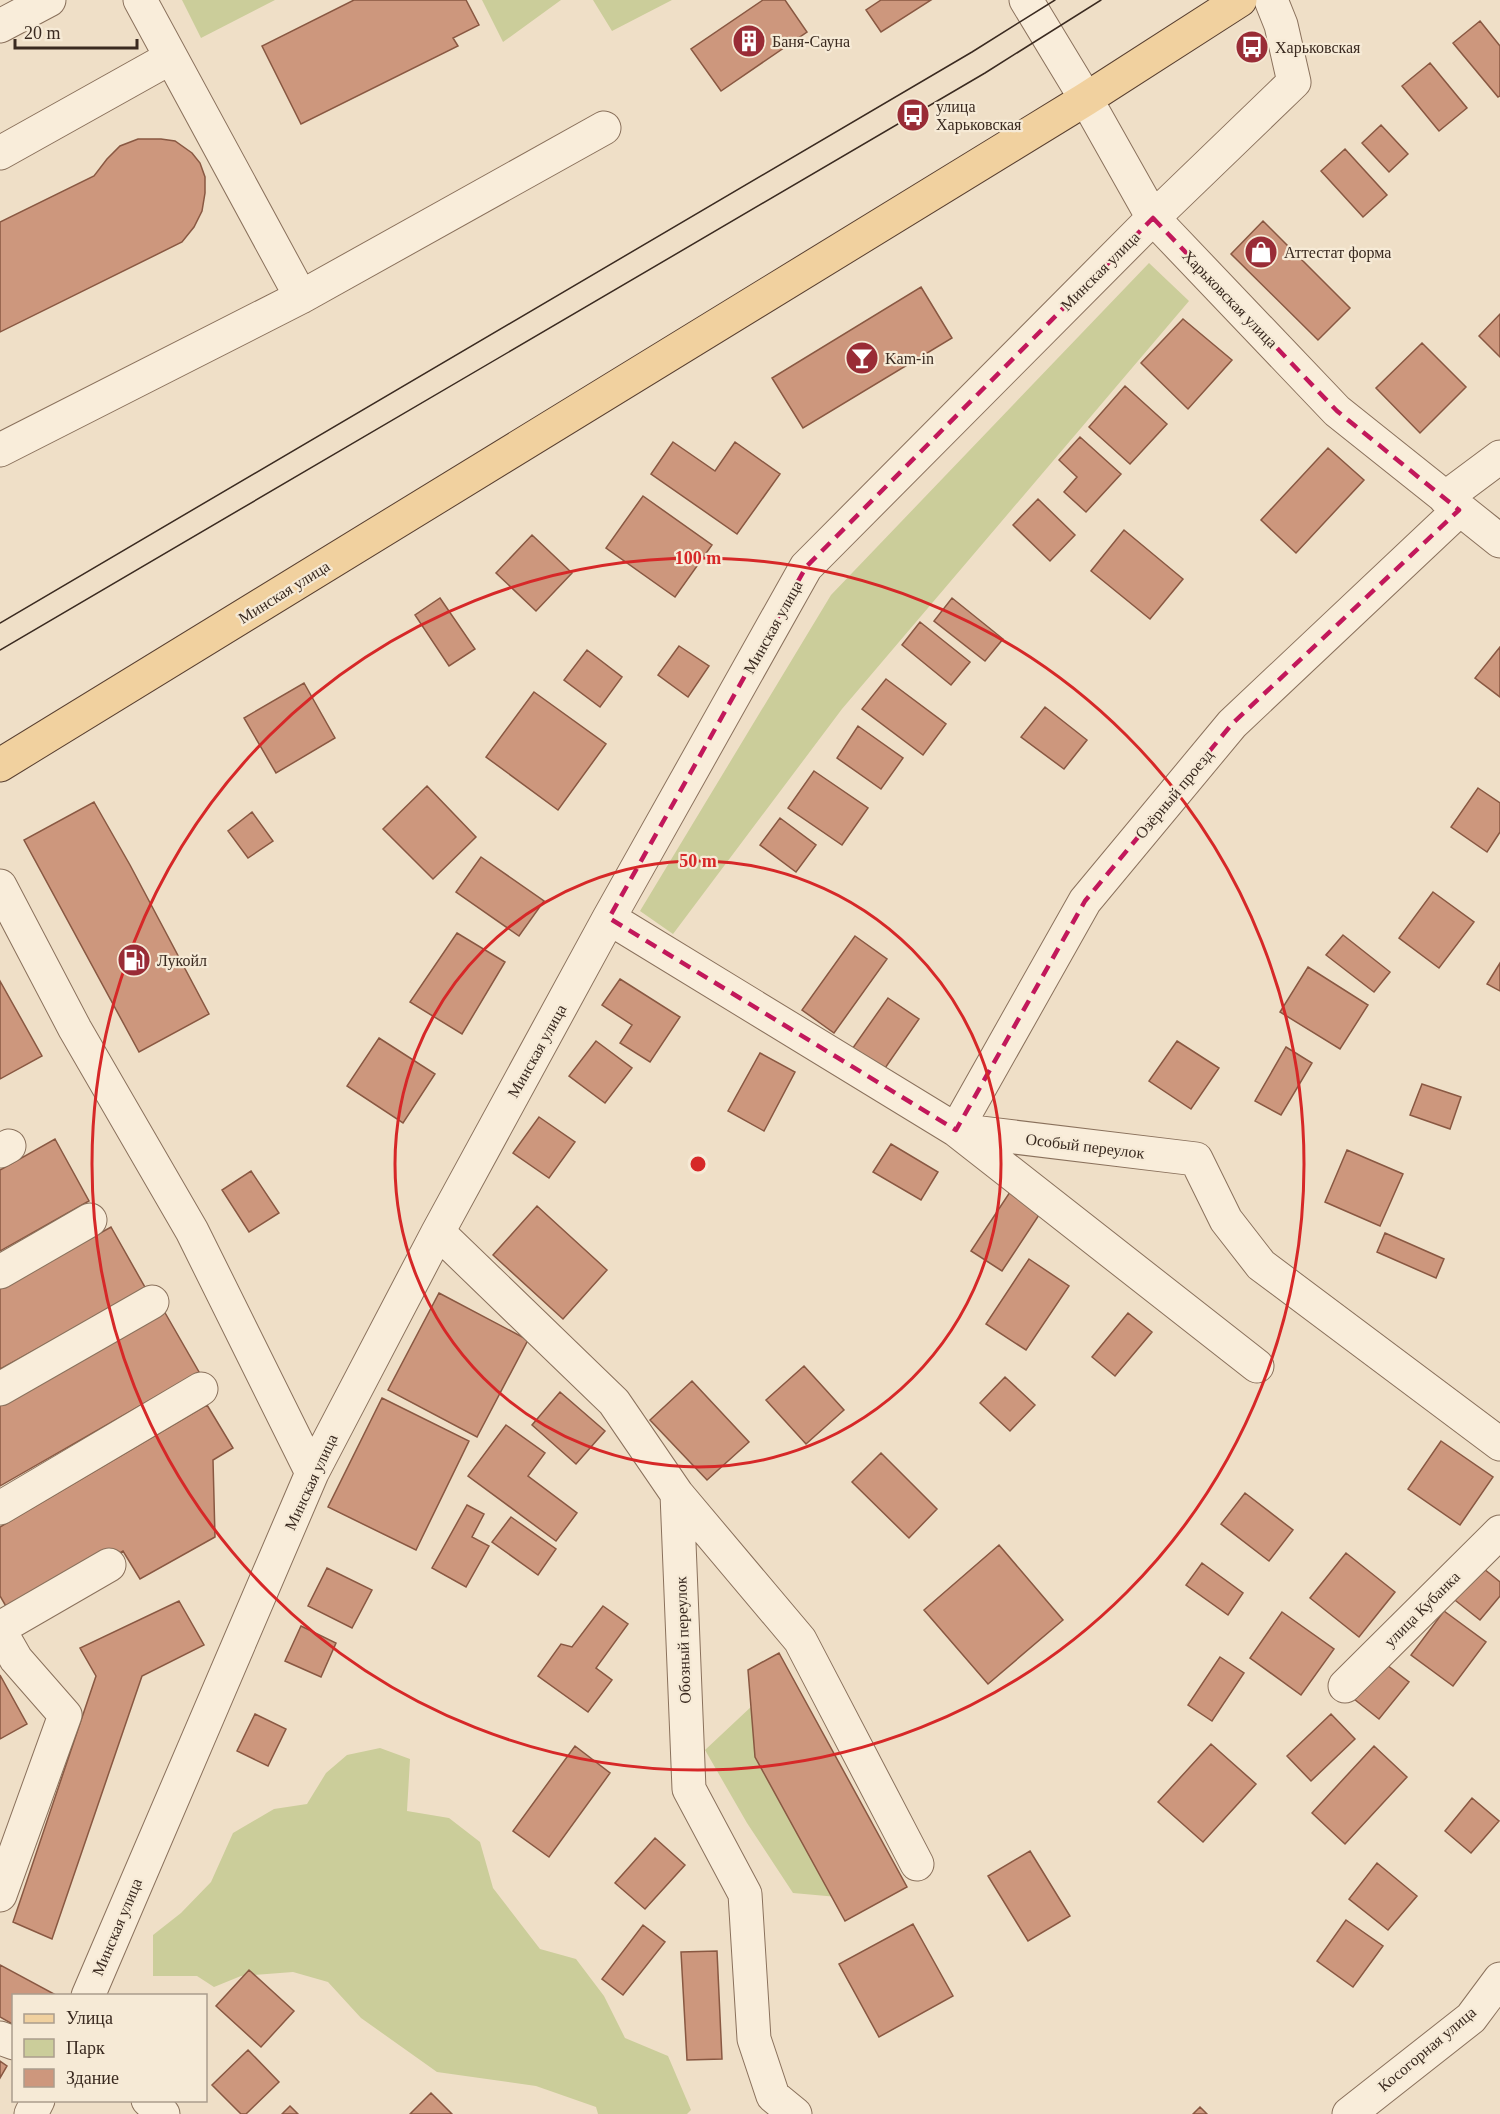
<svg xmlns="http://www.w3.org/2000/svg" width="1500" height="2114" font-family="'Times New Roman',serif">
  <rect width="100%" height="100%" fill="#efdfc7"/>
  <path fill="#cbcd9a" d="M182 0H275L201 38Z
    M482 0H561L503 42Z
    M593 0H672L612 31Z
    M1149 263 1189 301 842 709 673 934 640 911 831 595Z
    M753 1705 849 1898 793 1893 747 1823 705 1750Z
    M380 1748 410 1759 407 1811 449 1818 480 1842 493 1888 540 1949 576 1959 604 1996 625 2038 668 2056 691 2110 687 2114H598L596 2107 536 2086 437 2072 361 2018 328 1982 293 1972 241 1976 214 1987 197 1976H153V1935L181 1913 211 1882 233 1833 274 1809 307 1804 326 1773 347 1755Z"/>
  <path fill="#cd977d" stroke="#895842" stroke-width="1.5" d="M354 0H466L479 25 453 38 458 46 301 124 262 46Z
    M763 0H785L807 32 721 91 691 49Z
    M881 0H931L881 32 866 10Z
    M1480 21 1500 46V96L1498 97 1453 43Z
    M1430 63 1467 108 1439 131 1402 86Z
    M1381 125 1408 154 1389 172 1362 143Z
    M138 139H161L175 141 192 153 200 163 205 177V193L202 211 194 227 182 242 0 332V222L94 176 107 159 120 146Z
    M1345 149 1387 195 1363 217 1321 171Z
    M1263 221 1350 308 1318 340 1231 254Z
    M921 287 952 338 803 428 772 378Z
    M1500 314V357L1479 336Z
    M1183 319 1232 360 1188 409 1141 363Z
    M1422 343 1466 387 1420 433 1376 388Z
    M1125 386 1167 424 1130 464 1089 427Z
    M1080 437 1121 474 1086 512 1064 492 1077 477 1059 460Z
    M673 442 715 471 735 442 780 474 737 534 651 474Z
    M1328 448 1364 480 1296 553 1261 520Z
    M643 496 712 545 675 597 606 548Z
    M1038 499 1075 535 1050 561 1013 525Z
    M1124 530 1183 579 1150 619 1091 571Z
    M532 535 572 573 536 611 496 573Z
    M440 598 475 649 449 666 415 615Z
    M952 598 1003 639 985 661 934 621Z
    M920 622 970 662 951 685 902 645Z
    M679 646 709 666 688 697 658 675Z
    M1500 647V697L1475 678Z
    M587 650 622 677 600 707 564 680Z
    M886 679 946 724 923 755 862 709Z
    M304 683 335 738 276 773 244 718Z
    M534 692 606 744 558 810 486 757Z
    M1045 707 1087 740 1064 769 1021 737Z
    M858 726 903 758 881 789 837 758Z
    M814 771 868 808 842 845 788 808Z
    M427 786 476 837 433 879 383 829Z
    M1478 788 1500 803V832L1487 852 1451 827Z
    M94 802 130 865 209 1014 139 1052 24 840Z
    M252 812 273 841 248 858 228 831Z
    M780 818 816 845 796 872 760 845Z
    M481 857 544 901 519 936 456 892Z
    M1433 892 1474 922 1439 968 1399 938Z
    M457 933 505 962 462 1034 410 1002Z
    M1343 935 1390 972 1374 992 1326 955Z
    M855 936 887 959 834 1033 802 1010Z
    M1500 963V991L1487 984Z
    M1308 967 1368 1005 1340 1049 1280 1012Z
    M620 979 680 1017 650 1062 620 1043 632 1025 602 1005Z
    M0 981 42 1056 0 1079Z
    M888 998 919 1019 881 1074 850 1052Z
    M379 1038 435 1074 403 1123 347 1086Z
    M596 1041 632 1068 605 1103 569 1076Z
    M1177 1041 1219 1068 1191 1109 1149 1081Z
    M1286 1047 1312 1063 1281 1115 1255 1101Z
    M760 1053 795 1072 764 1131 728 1111Z
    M1422 1084 1461 1097 1450 1129 1410 1115Z
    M539 1117 575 1142 549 1178 513 1153Z
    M55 1139 89 1201 0 1251V1170Z
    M891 1144 938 1172 921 1200 873 1172Z
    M1347 1150 1403 1174 1380 1226 1325 1202Z
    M251 1171 279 1213 249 1232 222 1190Z
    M1010 1192 1041 1212 1002 1271 971 1251Z
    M537 1206 607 1270 563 1319 493 1255Z
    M111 1227 146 1289 0 1369V1289Z
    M1385 1233 1444 1259 1436 1278 1377 1252Z
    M1029 1259 1069 1286 1026 1350 986 1324Z
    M439 1293 528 1340 477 1437 388 1390Z
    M164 1311 199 1372 0 1486V1404Z
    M1128 1313 1152 1332 1115 1376 1092 1357Z
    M804 1366 844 1410 806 1444 766 1400Z
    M1005 1377 1035 1405 1010 1431 980 1403Z
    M692 1381 749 1442 707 1480 650 1420Z
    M560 1392 605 1431 576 1464 532 1425Z
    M382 1398 469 1441 416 1550 328 1507Z
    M207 1405 233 1448 213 1460 215 1537 140 1579 123 1551 11 1615 0 1596V1527Z
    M506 1425 545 1453 528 1476 577 1513 556 1541 468 1476Z
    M1441 1441 1493 1477 1460 1525 1408 1489Z
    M881 1453 937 1509 909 1538 852 1482Z
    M1245 1493 1293 1530 1269 1561 1221 1524Z
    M467 1505 484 1514 472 1537 489 1546 466 1587 432 1568Z
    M511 1517 556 1549 538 1575 492 1542Z
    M999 1545 1063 1620 988 1684 924 1610Z
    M1346 1553 1395 1592 1359 1637 1310 1598Z
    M1473 1560 1500 1582V1596L1480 1620 1446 1593Z
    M1202 1563 1243 1593 1228 1615 1186 1585Z
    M327 1568 372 1590 352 1628 308 1606Z
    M179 1601 204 1645 142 1676 52 1939 13 1922 96 1676 80 1648Z
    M603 1606 628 1624 596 1668 612 1680 588 1712 538 1676 561 1644 572 1647Z
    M1444 1611 1486 1642 1453 1686 1411 1655Z
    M1282 1612 1334 1649 1301 1695 1250 1658Z
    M301 1626 336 1643 321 1677 285 1661Z
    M779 1653 907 1887 845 1921 755 1757 748 1670Z
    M1220 1657 1244 1673 1212 1721 1188 1705Z
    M1383 1662 1409 1682 1379 1719 1354 1699Z
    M0 1675 27 1724 0 1739Z
    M255 1714 286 1729 268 1766 237 1751Z
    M1331 1714 1355 1739 1311 1781 1287 1756Z
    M1211 1744 1256 1784 1203 1842 1158 1802Z
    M575 1746 610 1773 549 1857 513 1831Z
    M1374 1746 1407 1777 1345 1844 1312 1813Z
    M1472 1798 1499 1821 1471 1853 1445 1831Z
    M655 1838 685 1865 645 1909 615 1883Z
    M1030 1851 1070 1916 1028 1941 988 1876Z
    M1377 1863 1417 1896 1388 1930 1349 1899Z
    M1346 1920 1383 1946 1353 1987 1317 1961Z
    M913 1924 953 1996 879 2037 839 1964Z
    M643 1925 665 1942 623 1995 602 1979Z
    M717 1951 722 2059 687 2060 681 1952Z
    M0 1965 56 1995 14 1996V2025L0 2017Z
    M249 1970 294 2011 261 2047 216 2006Z
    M248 2050 279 2082 246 2114H241L212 2085Z
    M0 2061 7 2066 0 2078Z
    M431 2093 452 2114H410Z
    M290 2106 298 2114H282Z
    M1200 2107 1207 2114H1193Z"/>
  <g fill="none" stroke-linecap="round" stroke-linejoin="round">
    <g stroke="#8a715c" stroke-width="35">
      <path id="minor" d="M140 0 301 297
        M1026 0 1086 99 1153 218 1337 411 1500 541
        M0 26 49 0
        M0 153 170 58
        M0 450 301 297 604 128
        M1445 498 1500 457
        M0 886 75 1029 192 1231 312 1473
        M609 918 956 1130 1196 1159 1226 1220 1261 1265 1500 1444
        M0 1151 9 1146
        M438 1232 614 1402 677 1494 689 1789 745 1894 754 2039 773 2096 795 2114
        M0 1272 90 1220
        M1257 1366 956 1130 1085 901 1232 724 1459 510
        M0 1389 152 1302
        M677 1494 800 1640 917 1864
        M0 1508 201 1389
        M0 1628 109 1565
        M0 1631 16 1659 65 1715 0 1895
        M1345 1686 1500 1532
        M88 1996 312 1473 438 1232 609 918 806 567 1153 218 1294 82 1281 25 1271 0
        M0 2038 14 2043
        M148 2100 163 2114
        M31 2114 38 2100
        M1349 2114 1471 2018 1500 1979"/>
    </g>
    <g stroke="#583f30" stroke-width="35">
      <path id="major" d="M0 765 1086 99 1240 0"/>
    </g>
    <use href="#minor" stroke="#f9edda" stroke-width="33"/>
    <use href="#major" stroke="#f1d19f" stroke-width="33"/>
    <path stroke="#3a2a20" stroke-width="1.5" d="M0 623 972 52 1055 0
      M0 650 985 73 1101 0"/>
  </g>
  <path fill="none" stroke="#c2185b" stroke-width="4.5" stroke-dasharray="12 8" stroke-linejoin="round" d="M1153 218 1337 411 1459 510 1232 724 1085 901 956 1130 609 918 806 567Z"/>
  <g fill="none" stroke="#d62828" stroke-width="3">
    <circle cx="698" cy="1164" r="303"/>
    <circle cx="698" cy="1164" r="606"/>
  </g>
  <defs>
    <g id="building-disc" transform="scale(1.725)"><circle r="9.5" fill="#992c36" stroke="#f6ead6"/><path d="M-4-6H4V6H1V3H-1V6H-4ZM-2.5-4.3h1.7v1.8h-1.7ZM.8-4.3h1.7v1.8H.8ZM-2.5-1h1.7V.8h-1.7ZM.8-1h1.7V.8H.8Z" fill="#fff"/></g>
    <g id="bus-disc" transform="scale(1.725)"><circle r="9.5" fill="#992c36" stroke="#f6ead6"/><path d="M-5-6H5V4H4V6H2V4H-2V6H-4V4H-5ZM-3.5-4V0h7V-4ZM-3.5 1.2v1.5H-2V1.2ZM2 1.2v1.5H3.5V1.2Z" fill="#fff"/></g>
    <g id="shop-disc" transform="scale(1.725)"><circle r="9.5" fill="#992c36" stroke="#f6ead6"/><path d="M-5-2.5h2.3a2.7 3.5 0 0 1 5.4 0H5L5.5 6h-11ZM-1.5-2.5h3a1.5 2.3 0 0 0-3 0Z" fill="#fff"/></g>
    <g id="bar-disc" transform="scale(1.725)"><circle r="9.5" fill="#992c36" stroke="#f6ead6"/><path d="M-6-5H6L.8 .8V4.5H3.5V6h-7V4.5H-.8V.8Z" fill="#fff"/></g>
    <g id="fuel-disc" transform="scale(1.725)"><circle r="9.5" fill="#992c36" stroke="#f6ead6"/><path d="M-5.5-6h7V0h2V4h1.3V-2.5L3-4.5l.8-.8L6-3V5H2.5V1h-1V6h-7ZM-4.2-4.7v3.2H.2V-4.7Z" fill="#fff"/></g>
  </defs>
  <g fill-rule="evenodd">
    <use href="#building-disc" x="749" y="41"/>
    <use href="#bus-disc" x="1252" y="47"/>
    <use href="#bus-disc" x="913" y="115"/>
    <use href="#shop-disc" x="1261" y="252"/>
    <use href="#bar-disc" x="862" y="358"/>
    <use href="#fuel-disc" x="134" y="960"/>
  </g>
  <g text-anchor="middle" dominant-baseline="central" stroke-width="4.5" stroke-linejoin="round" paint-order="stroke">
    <g font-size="16" fill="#3a2a20" stroke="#f6ead6" text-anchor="start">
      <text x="772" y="41">Баня-Сауна</text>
      <text x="1275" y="47">Харьковская</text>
      <text x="936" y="106">улица<tspan x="936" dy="18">Харьковская</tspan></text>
      <text x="1284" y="252">Аттестат форма</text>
      <text x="885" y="358">Kam-in</text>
      <text x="157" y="960">Лукойл</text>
    </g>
    <g font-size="16" fill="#3a2a20" stroke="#f6ead6">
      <text transform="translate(1100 271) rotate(-45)">Минская улица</text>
      <text transform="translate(1230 299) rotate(46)">Харьковская улица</text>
      <text transform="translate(284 592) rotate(-32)">Минская улица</text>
      <text transform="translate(773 627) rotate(-61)">Минская улица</text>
      <text transform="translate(1174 794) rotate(-50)">Озёрный проезд</text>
      <text transform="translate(537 1051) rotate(-61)">Минская улица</text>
      <text transform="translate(1085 1146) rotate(7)">Особый переулок</text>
      <text transform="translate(311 1482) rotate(-65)">Минская улица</text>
      <text transform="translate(1422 1609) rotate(-45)">улица Кубанка</text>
      <text transform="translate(683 1640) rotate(-92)">Обозный переулок</text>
      <text transform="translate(117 1927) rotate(-67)">Минская улица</text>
      <text transform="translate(1427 2049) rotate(-40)">Косогорная улица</text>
    </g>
  </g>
  <circle cx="698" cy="1164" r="9" fill="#d62828" stroke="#f6ead6" stroke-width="3"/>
  <g font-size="18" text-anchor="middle" font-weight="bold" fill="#d62828" stroke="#f6ead6" stroke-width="4.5" stroke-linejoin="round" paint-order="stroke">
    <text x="698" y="564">100 m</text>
    <text x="698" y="867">50 m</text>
  </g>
  <rect x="12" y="1994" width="195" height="108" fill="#f6ead6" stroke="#ab9d8d" stroke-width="1.5"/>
  <rect x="24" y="2014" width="30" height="9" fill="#f1d19f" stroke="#ab9d8d" stroke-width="1.5"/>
  <text x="66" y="2024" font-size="18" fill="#3a2a20">Улица</text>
  <rect x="24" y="2039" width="30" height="18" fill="#cbcd9a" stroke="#ab9d8d" stroke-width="1.5"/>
  <text x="66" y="2054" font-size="18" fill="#3a2a20">Парк</text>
  <rect x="24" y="2069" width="30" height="18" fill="#cd977d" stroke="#ab9d8d" stroke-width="1.5"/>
  <text x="66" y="2084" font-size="18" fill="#3a2a20">Здание</text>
  <path d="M15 39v9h122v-9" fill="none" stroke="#3a2a20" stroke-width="3"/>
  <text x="24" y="39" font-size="18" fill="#3a2a20" stroke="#f6ead6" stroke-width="4.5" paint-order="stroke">20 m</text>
</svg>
